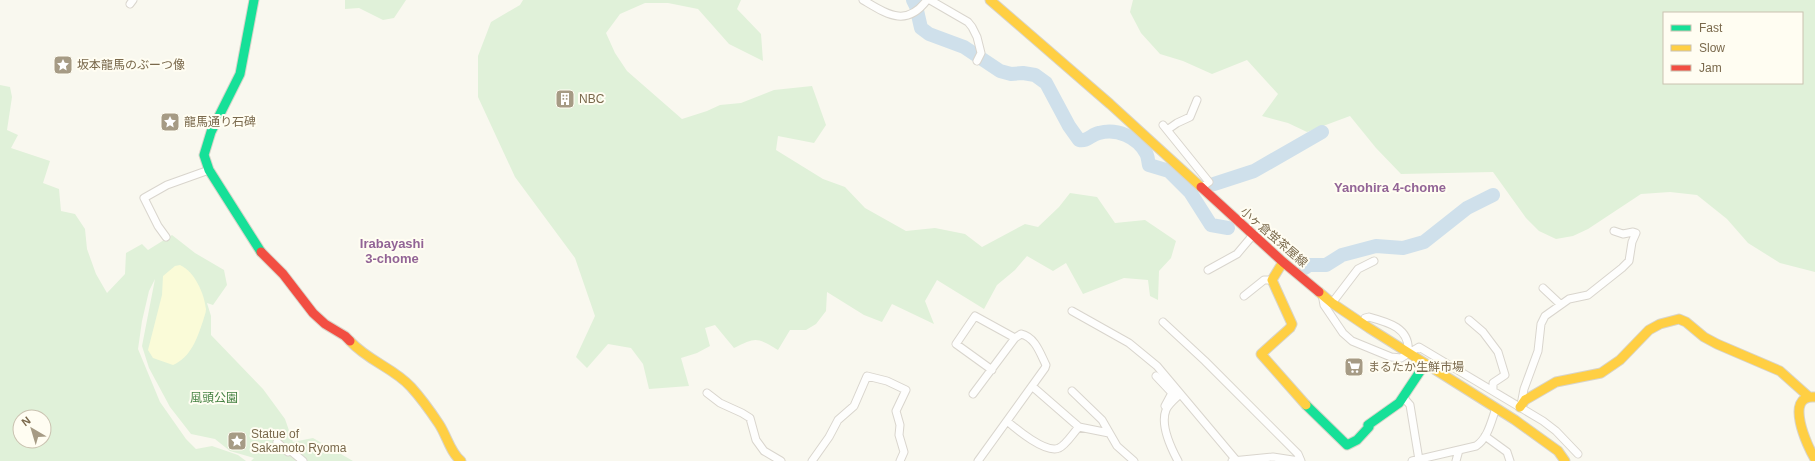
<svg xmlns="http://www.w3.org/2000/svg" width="1815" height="461" font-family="Arial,'Noto Sans JP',sans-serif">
  <rect width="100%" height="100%" fill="#f9f8ef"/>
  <path fill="#e0f1d9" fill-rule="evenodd" d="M345 0H406L394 18 383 20 359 8 345 9Z
    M523 0H741L737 9 761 34 763 61 729 44 698 9 668 3H645L620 14 606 33 615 53 627 71 682 119 707 111 720 105 741 103 774 90 812 86 826 125 814 143 778 136 776 150 823 179 845 187 865 208 906 231 935 228 965 234 982 247 1025 224 1038 227 1059 207 1070 193 1097 197 1115 223 1145 220 1176 241 1171 258 1159 271 1158 300 1150 296 1148 280 1124 278 1083 294 1066 263 1053 271 1027 256 1015 270 997 285 984 309 937 280 925 301 934 324 892 304 882 322 864 315 827 292 826 311 816 324 806 330H790L778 350C757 337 756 337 734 348L715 325 705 328 710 346 697 353 681 358 689 386 649 389 643 364 631 348 608 344 587 368 576 357 595 316 575 258 515 177 478 97V56L491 22 520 5Z
    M1133 0H1815V272L1780 263 1748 243 1727 219 1697 195 1670 192 1641 194 1588 229 1573 236 1556 239 1539 231 1526 218 1493 172 1401 174 1376 148 1350 116 1307 132 1288 123 1262 116 1278 94 1247 60 1212 74 1183 61 1160 54 1141 33 1130 12ZM1664 13H1802V83H1664Z
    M0 85 10 87 12 97 7 130 18 135 11 148 50 161 43 183 59 189 61 211 75 214 85 229 87 249 96 274 107 293 125 274 126 253 142 244 148 250 172 235 195 253 224 270 227 285 213 305 207 303 211 316V335L263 389 285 419 293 442 313 438 353 461H303L295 460 296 461H251L254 458 230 451 215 439 191 434 170 407 149 368 142 346 155 279 149 291 142 321 138 349 160 402 186 439 196 449 212 446 238 455 246 461H0ZM20 417H44V441H20Z"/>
  <path fill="#fafbd8" d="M180 265C195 272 204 293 206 309 206 313 204 317 203 321 197 339 191 357 173 365L153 358 148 350 162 295 163 276 175 266Z"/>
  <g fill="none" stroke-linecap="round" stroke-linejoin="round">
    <path stroke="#cfe0eb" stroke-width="14" d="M913 0 916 6 921 28 929 34 964 47 1000 71 1011 74 1023 73 1035 75 1046 83 1069 126 1079 140C1087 142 1092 134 1099 133 1117 128 1137 137 1146 153 1148 156 1148 161 1149 165L1169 171 1190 192 1211 225 1228 228
      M1214 184 1254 171 1322 132
      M1305 268 1309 265H1326L1342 255 1376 246 1403 248 1424 242 1467 208 1493 195"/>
    <g stroke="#d9d5cd" stroke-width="9">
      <path id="street" d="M863 0C887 14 906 28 927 0
        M930 0 968 22 972 27 977 37 981 53 977 61
        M130 4 133 0
        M1163 125 1209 182 1202 187
        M1167 130 1177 123 1190 117 1197 100
        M166 237 158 226 144 198 167 185 209 170
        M1208 270 1237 254 1253 235
        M1543 288 1560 304
        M1322 294 1324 305 1343 333 1352 341 1391 357 1401 358 1419 347 1543 421 1556 431 1578 454
        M1244 296 1264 280H1272
        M1332 303 1358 269 1374 261
        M1072 311 1129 343 1157 366 1236 460
        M1365 318 1369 317C1388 322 1411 328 1408 353
        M1469 320 1483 332 1498 352 1505 375 1493 383V391
        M1163 322 1205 361 1298 454 1301 461
        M992 370 956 344 975 316 1015 338
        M1156 376 1172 393 1165 406
        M1033 387 1079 427 1109 433
        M1072 391 1102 420 1117 446 1134 461
        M707 393 720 403 742 413 750 418 756 440 764 451 781 461
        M973 394 1015 338 1021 334C1035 337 1040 353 1046 365L1045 368 978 461
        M1403 397 1410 405 1419 460
        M1521 405 1524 389 1538 351 1541 324 1545 316 1569 299 1588 295 1622 268 1629 261 1632 242 1636 233 1633 232 1623 234 1614 231
        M1007 421C1016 429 1046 454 1059 448 1066 445 1073 433 1079 427
        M1485 436 1507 452 1510 461
        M277 442 288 452 291 451 303 461
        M812 461 829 437 838 420 854 406 867 376 887 381 906 390 896 411 900 425 899 435 904 452 900 461
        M1178 461C1171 448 1160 425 1166 410 1168 404 1176 398 1180 394
        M1232 461 1273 457 1299 461
        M1412 461 1476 446C1488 438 1491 422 1496 408
        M1456 461 1459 450"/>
    </g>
    <g stroke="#d8d4c9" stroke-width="11">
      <path id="fast" d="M254 0 240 74 211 132 204 155 209 170 261 252
        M1306 405 1347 445 1357 440 1369 427 1368 425 1399 403 1425 364"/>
    </g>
    <g stroke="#d8d4c9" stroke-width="11">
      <path id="slow" d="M990 0 1110 104 1201 187
        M1283 262 1272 280 1292 324 1290 328 1261 354 1306 405
        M1319 292 1332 303 1369 328 1515 420 1558 451 1565 461
        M350 341C368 361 394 368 411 387 421 398 431 412 439 424 447 436 450 452 461 461
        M1814 397C1784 395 1807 446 1815 459
        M1520 407 1525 400 1556 382 1601 373 1620 360 1649 330 1660 324 1679 319 1686 322 1704 337 1717 344 1780 371 1808 396"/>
    </g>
    <g stroke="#d8d4c9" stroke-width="11">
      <path id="jam" d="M1201 187 1283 262 1319 292
        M261 252 283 274 313 313 325 324 345 336 350 341"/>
    </g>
    <use href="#street" stroke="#fefefd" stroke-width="7"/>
    <use href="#fast" stroke="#16e098" stroke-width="9"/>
    <use href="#slow" stroke="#ffcf43" stroke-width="9"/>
    <use href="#jam" stroke="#f24e42" stroke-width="9"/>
  </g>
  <defs>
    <g id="sight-square" transform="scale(1)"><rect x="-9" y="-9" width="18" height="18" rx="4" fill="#a69b85" stroke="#fffdf2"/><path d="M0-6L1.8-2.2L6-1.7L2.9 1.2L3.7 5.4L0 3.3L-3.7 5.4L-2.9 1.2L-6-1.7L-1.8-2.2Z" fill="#fff"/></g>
    <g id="building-square" transform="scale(1)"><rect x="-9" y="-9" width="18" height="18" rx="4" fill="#a69b85" stroke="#fffdf2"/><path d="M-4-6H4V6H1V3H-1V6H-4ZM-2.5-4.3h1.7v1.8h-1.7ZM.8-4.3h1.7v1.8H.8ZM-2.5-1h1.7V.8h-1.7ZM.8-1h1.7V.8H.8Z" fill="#fff"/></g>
    <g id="supermarket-square" transform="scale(1)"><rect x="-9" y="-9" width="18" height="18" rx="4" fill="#a69b85" stroke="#fffdf2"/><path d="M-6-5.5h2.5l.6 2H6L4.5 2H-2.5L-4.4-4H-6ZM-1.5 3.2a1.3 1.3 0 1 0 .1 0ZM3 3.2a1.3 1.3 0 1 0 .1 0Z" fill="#fff"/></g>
  </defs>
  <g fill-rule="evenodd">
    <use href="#sight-square" x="63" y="65"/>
    <use href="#building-square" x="565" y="99"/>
    <use href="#sight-square" x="170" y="122"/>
    <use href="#supermarket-square" x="1354" y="367"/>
    <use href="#sight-square" x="237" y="441"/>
  </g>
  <g text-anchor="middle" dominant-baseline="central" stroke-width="4" stroke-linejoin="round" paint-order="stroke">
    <g font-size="12" fill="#7a694c" stroke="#fffdf2" text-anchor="start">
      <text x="77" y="65">坂本龍馬のぶーつ像</text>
      <text x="579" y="99">NBC</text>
      <text x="184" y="122">龍馬通り石碑</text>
      <text x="1368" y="367">まるたか生鮮市場</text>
      <text x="251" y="434">Statue of<tspan x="251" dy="14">Sakamoto Ryoma</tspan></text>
    </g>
    <g font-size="12" fill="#7a694c" stroke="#fffdf2">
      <text transform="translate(1274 237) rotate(41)">小ヶ倉蛍茶屋線</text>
    </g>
    <g font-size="12" fill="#448142" stroke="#fffdf2">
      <text x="214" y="398">風頭公園</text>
    </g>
    <g font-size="13" font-weight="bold" fill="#926496" stroke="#fffdf2">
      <text x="1390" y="187">Yanohira 4-chome</text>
      <text x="392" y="243">Irabayashi<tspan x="392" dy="15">3-chome</tspan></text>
    </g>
  </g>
  <rect x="1663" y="12" width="140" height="72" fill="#fffdf2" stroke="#cac2b0"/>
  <rect x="1671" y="25" width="20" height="6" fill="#16e098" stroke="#cac2b0"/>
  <text x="1699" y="32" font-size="12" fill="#7a694c">Fast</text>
  <rect x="1671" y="45" width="20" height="6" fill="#ffcf43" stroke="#cac2b0"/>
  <text x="1699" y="52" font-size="12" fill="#7a694c">Slow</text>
  <rect x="1671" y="65" width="20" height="6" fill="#f24e42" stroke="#cac2b0"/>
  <text x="1699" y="72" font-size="12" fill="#7a694c">Jam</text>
  <g transform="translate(32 429) rotate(322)"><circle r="19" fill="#fffdf2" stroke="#cac2b0"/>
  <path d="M0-3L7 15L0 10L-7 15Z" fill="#a69b85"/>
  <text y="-6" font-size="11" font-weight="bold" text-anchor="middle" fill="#7a694c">N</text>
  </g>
</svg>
